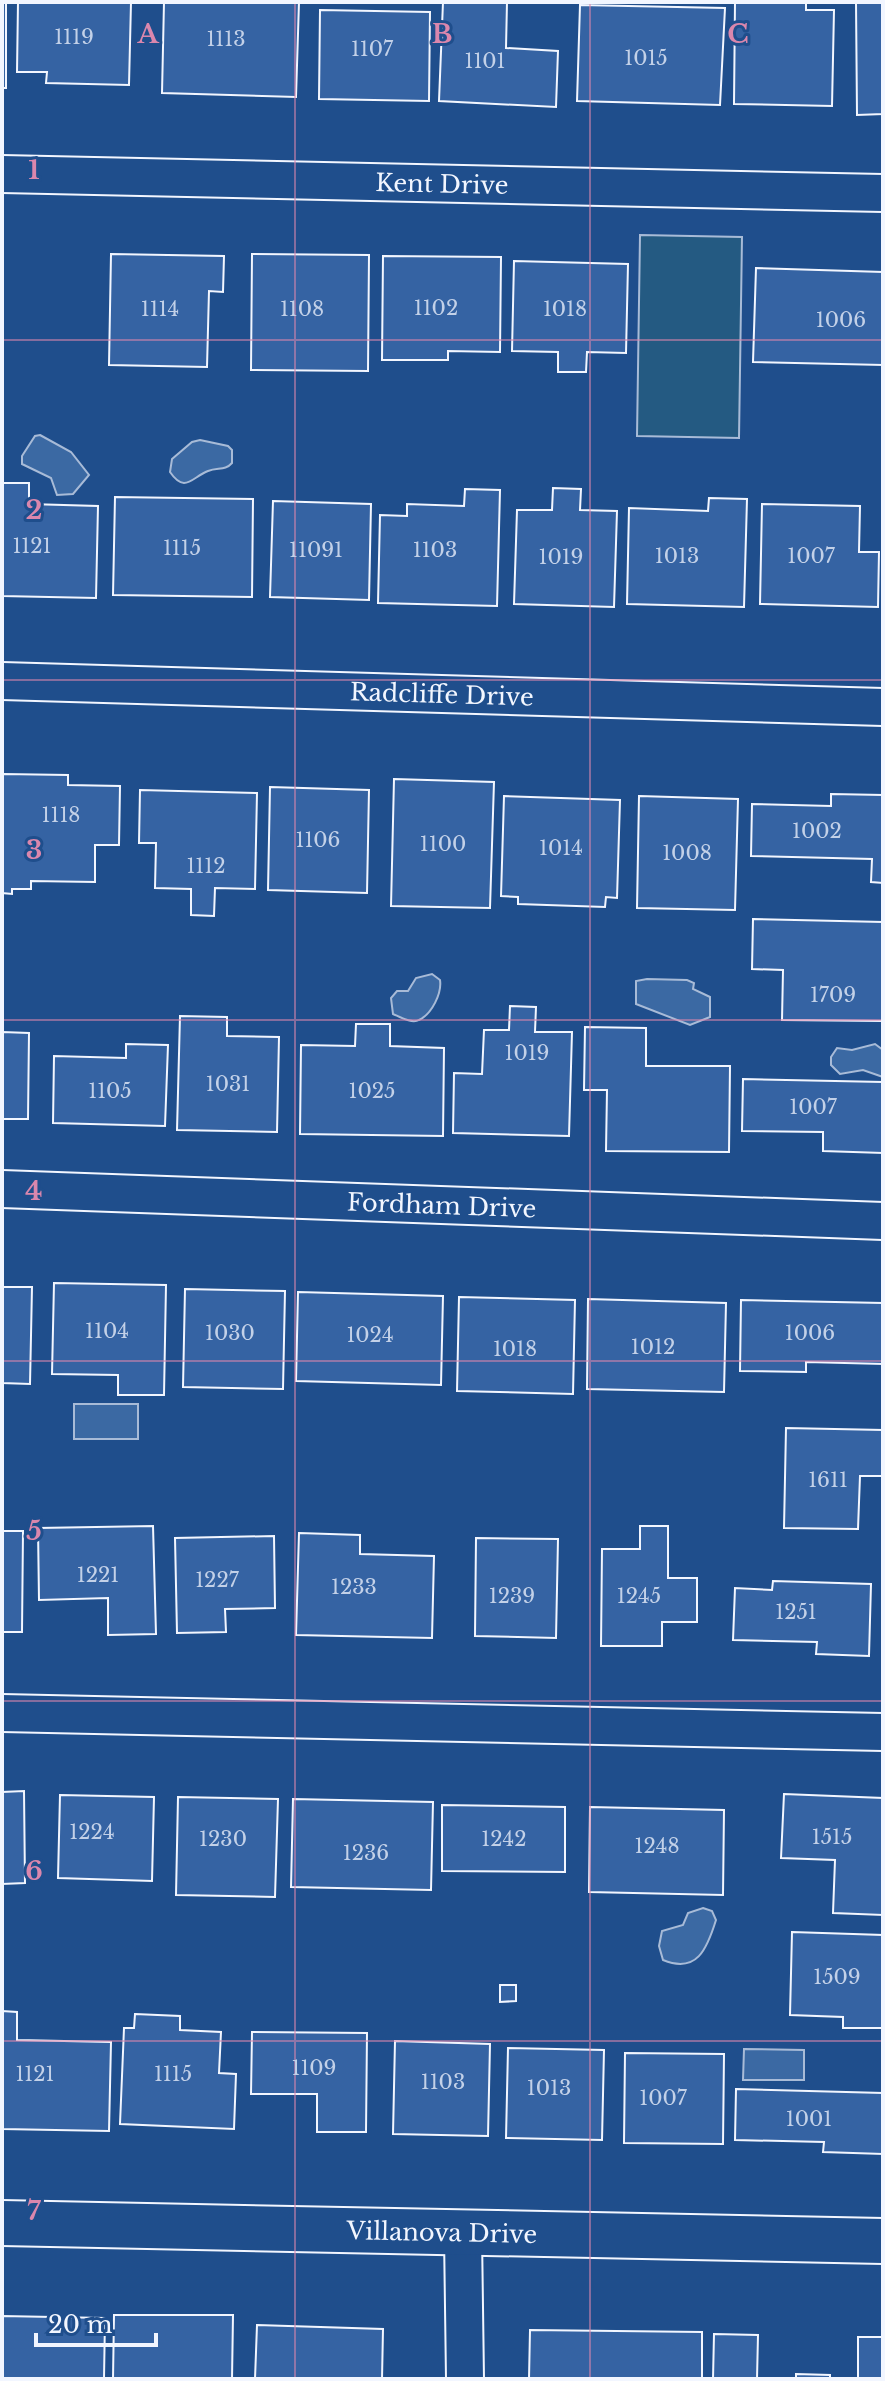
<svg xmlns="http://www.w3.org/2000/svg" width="885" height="2381" font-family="'Libre Baskerville',serif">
  <rect width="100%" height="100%" fill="#1f4e8c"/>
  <path fill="#245a82" stroke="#a8bbd7" stroke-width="2" d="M640 235 742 237 739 438 637 436Z"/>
  <path fill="#3b69a3" stroke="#a8bbd7" stroke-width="2" d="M40 435 71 452 89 475 73 494 57 495 51 478 22 464V456L35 436Z
    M200 440 228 446 232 450V463C225 471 218 467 208 471 192 477 185 494 170 472L172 459 192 442Z
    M432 974 440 980C442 993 432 1014 419 1020 412 1024 400 1017 393 1014L391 998 397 991H408L416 978Z
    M647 979 687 980 694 983 693 989 710 997V1017L690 1025 636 1004V981Z
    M875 1044 883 1050V1077L863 1070 840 1074 831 1065V1057L837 1048 852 1050Z
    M74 1404H138V1439H74Z
    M703 1908 712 1911 716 1920C707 1949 697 1974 663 1960L659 1946 662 1931 683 1925 688 1913Z
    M744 2049 804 2050V2080H743Z"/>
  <path fill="#3563a3" stroke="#f2f6ff" stroke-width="2" d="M18 2H131L129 85 46 83 47 72H17Z
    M164 2H299L296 97 162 93Z
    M443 2H507L506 48 558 51 556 107 439 101Z
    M735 2H806V10H834L832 106 734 104Z
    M856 2H883V114L857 115Z
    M2 3H6V88H2Z
    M580 5 725 8 720 105 577 101Z
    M320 10 430 12 429 101 319 99Z
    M111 254 224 256 223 292 209 291 207 367 109 365Z
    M252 254 369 255 368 371 251 370Z
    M383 256 501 257 500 352 448 351V360H382Z
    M514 261 628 264 626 353 587 352 586 372H558V352L512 351Z
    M756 268 883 272V365L753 362Z
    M2 483H29V504L98 506 96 598 2 596Z
    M553 488 581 489 580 510 617 511 614 607 514 604 517 510H552Z
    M465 489 500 490 497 606 378 603 380 515 407 516V504L464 506Z
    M115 497 253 499 252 597 113 595Z
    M709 498 747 499 744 607 627 604 629 508 708 511Z
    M273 501 371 504 369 600 270 597Z
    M762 504 860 506 859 552H879L878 607 760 604Z
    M3 774 68 775V785L120 786 119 845H95V882L31 881V889H12V894L2 893Z
    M394 779 494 782 490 908 391 906Z
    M270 787 369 790 367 893 268 890Z
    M140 790 257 793 255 889 215 888 214 916 191 915V889L155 888 156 843H139Z
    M831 794 883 795V883L871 882 872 859 751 856 752 804 831 806Z
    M504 796 620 800 617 898 606 897 605 907 518 904V897L501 896Z
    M639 796 738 799 735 910 637 908Z
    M753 919 883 922V1021L782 1020 783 970 752 969Z
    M510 1006 536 1007 535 1032H572L569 1136 453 1133 454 1073 482 1074 484 1030H509Z
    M180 1016 227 1017V1036L279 1037 277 1132 177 1130Z
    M356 1024H390V1046L444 1048 443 1136 300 1134 301 1045 355 1046Z
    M585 1027 646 1028V1066H730L729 1152 606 1151 607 1090H584Z
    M2 1032 29 1033 28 1119H2Z
    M126 1044 168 1045 165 1126 53 1123 54 1056 126 1058Z
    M743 1079 883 1082V1153L823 1151V1132L742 1131Z
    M54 1283 166 1285 164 1395H118V1375L52 1374Z
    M2 1287H32L30 1384 2 1383Z
    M185 1289 285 1291 283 1389 183 1387Z
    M298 1292 443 1296 441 1385 296 1381Z
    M459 1297 575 1300 573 1394 457 1391Z
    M588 1299 726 1303 724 1392 587 1389Z
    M741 1300 883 1303V1364L806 1362V1372L740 1371Z
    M786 1428 883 1430 882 1476H860L858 1529 784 1528Z
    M153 1526 156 1634 108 1635V1598L39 1600 38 1528Z
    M640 1526H668V1578H697V1622H662V1646H601L602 1549H640Z
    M2 1531H23L22 1632H2Z
    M299 1533 360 1535V1554L434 1556 432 1638 296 1635Z
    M274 1536 275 1608 225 1609 226 1632 177 1633 175 1538Z
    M476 1538 558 1539 556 1638 475 1636Z
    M773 1581 871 1584 869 1656 816 1654 817 1642 733 1640 735 1588 772 1590Z
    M24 1791 25 1883 2 1884V1792Z
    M784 1794 883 1798V1915L833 1913 835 1860 781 1858Z
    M60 1795 154 1797 152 1881 58 1878Z
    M178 1797 278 1799 275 1897 176 1895Z
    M293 1799 433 1802 431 1890 291 1887Z
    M442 1805 565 1807V1872L442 1871Z
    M590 1807 724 1810 723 1895 589 1892Z
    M792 1932 883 1935 882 2028H843V2017L790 2015Z
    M500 1985H516V2001L500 2002Z
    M2 2011 17 2012V2040L111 2042 109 2131 2 2129Z
    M135 2014 180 2016V2030L221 2032 219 2073 236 2074 234 2129 120 2124 124 2028H134Z
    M252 2032 367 2033 366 2132H317V2094H251Z
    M395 2041 490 2044 488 2136 393 2134Z
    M508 2048 604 2050 602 2140 506 2138Z
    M625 2053 724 2054 723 2144 624 2143Z
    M736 2089 883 2093V2154L823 2152 824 2142 735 2140Z
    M114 2315H233L232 2379H113Z
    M2 2316 105 2318 104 2379H2Z
    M257 2325 383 2329 382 2379H255Z
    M530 2330 702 2332V2379H529Z
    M714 2334 758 2335 757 2379H713Z
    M858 2337H883V2379H858Z
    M796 2374 830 2375V2379H796Z"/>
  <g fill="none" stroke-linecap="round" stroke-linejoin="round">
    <g stroke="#f2f6ff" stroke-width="40">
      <g id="street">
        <path id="s1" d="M2 174 883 193"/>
        <path id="s2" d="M2 681 883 707"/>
        <path id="s3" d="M2 1189 883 1221"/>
        <path d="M2 1713 883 1732"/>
        <path d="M463 2235 465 2379"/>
      </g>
    </g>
    <g stroke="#f2f6ff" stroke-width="48">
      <g id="secondary">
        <path id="s4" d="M2 2223 883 2241"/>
      </g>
    </g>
    <use href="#street" stroke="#1f4e8c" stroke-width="36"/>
    <use href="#secondary" stroke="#1f4e8c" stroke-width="44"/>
  </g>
  <path fill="none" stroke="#da87ad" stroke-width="2" stroke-opacity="0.55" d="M295 2V2379M590 2V2379M2 340H883M2 680H883M2 1020H883M2 1361H883M2 1701H883M2 2041H883"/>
  <g text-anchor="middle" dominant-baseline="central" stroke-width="6" stroke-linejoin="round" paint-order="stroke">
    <g font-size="20" fill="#c3d1e8">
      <text x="74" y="37">1119</text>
      <text x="226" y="39">1113</text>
      <text x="372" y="49">1107</text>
      <text x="646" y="58">1015</text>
      <text x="485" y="61">1101</text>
      <text x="436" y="308">1102</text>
      <text x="160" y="309">1114</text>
      <text x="302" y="309">1108</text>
      <text x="565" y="309">1018</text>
      <text x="841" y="320">1006</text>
      <text x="32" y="546">1121</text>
      <text x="182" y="548">1115</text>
      <text x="316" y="550">11091</text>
      <text x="435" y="550">1103</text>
      <text x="677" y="556">1013</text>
      <text x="811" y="556">1007</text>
      <text x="561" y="557">1019</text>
      <text x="61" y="815">1118</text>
      <text x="817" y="831">1002</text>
      <text x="318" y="840">1106</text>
      <text x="443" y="844">1100</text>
      <text x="561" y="848">1014</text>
      <text x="687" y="853">1008</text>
      <text x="206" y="866">1112</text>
      <text x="833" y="995">1709</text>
      <text x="527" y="1053">1019</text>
      <text x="228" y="1084">1031</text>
      <text x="110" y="1091">1105</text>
      <text x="372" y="1091">1025</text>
      <text x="813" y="1107">1007</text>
      <text x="107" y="1331">1104</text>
      <text x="230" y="1333">1030</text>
      <text x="810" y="1333">1006</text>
      <text x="370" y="1335">1024</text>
      <text x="653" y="1347">1012</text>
      <text x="515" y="1349">1018</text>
      <text x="828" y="1480">1611</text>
      <text x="98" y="1575">1221</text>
      <text x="217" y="1580">1227</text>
      <text x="354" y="1587">1233</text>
      <text x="512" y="1596">1239</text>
      <text x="639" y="1596">1245</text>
      <text x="796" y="1612">1251</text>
      <text x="92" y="1832">1224</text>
      <text x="832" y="1837">1515</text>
      <text x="223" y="1839">1230</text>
      <text x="504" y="1839">1242</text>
      <text x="657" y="1846">1248</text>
      <text x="366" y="1853">1236</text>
      <text x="837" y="1977">1509</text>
      <text x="314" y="2068">1109</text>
      <text x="35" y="2074">1121</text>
      <text x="173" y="2074">1115</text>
      <text x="443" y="2082">1103</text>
      <text x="549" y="2088">1013</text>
      <text x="663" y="2098">1007</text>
      <text x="809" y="2119">1001</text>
    </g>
    <g font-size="24" fill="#f2f6ff" stroke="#1f4e8c">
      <text stroke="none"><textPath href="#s1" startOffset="440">Kent Drive</textPath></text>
      <text stroke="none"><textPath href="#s2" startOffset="440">Radcliffe Drive</textPath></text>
      <text stroke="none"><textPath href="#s3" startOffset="440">Fordham Drive</textPath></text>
      <text stroke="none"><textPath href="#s4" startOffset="440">Villanova Drive</textPath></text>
    </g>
  </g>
  <g font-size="26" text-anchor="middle" font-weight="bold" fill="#da87ad" stroke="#1f4e8c" stroke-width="6" stroke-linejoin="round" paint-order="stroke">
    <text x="148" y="43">A</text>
    <text x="442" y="43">B</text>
    <text x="738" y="43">C</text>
    <text x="34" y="179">1</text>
    <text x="34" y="519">2</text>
    <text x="34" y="859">3</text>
    <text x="34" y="1200">4</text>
    <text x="34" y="1540">5</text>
    <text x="34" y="1880">6</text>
    <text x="34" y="2220">7</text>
  </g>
  <rect width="885" height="2381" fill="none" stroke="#f2f6ff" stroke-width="8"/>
  <path d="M36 2333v12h120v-12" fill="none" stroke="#f2f6ff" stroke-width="4"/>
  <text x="48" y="2333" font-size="24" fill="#f2f6ff" stroke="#1f4e8c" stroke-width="6" paint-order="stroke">20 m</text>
</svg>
